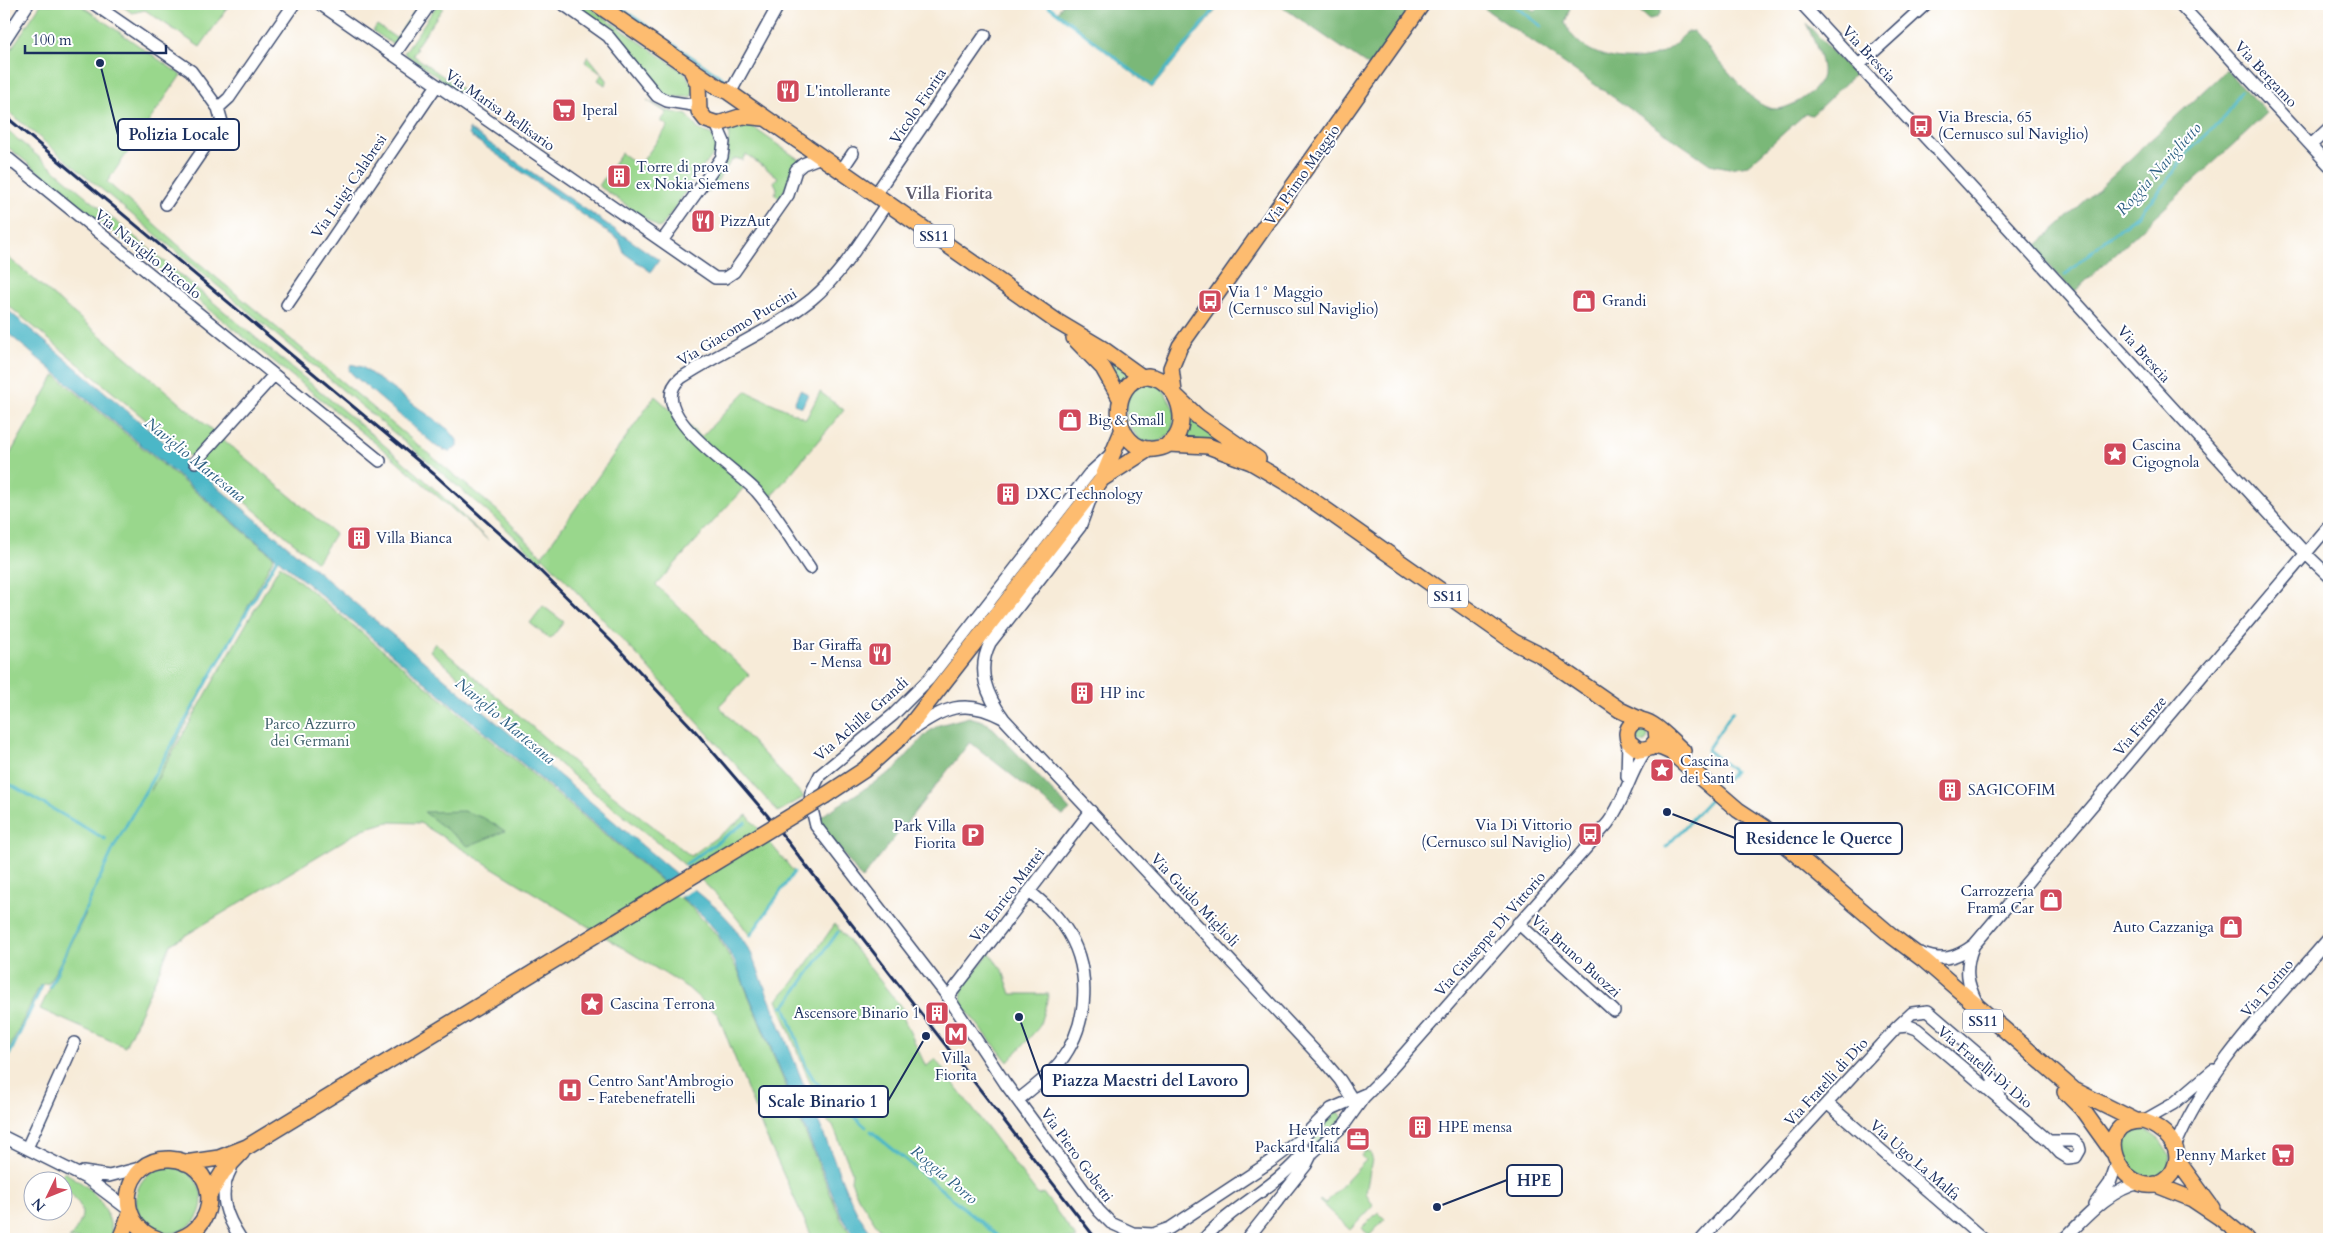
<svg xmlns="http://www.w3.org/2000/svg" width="2333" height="1243" font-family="Cardo,serif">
  <rect width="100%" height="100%" fill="#fff"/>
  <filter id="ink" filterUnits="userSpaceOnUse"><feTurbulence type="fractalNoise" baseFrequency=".02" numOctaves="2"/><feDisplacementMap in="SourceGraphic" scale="10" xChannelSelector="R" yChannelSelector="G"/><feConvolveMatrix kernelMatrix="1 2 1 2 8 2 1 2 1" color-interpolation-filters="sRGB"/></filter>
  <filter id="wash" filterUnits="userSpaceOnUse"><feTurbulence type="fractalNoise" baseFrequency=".0096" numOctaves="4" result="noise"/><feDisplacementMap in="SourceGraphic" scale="20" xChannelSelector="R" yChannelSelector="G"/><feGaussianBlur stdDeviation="1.12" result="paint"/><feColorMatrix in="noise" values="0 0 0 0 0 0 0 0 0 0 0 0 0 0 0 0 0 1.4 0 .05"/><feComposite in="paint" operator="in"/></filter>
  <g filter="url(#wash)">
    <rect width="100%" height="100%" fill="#f7ebd8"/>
    <path fill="#99d78c" stroke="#5a8375" d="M41 4H79L181 75 107 182 194 259 499 512 542 556 655 396 701 437 746 391 806 419 820 392 844 410 770 498 750 481 656 585 749 675 719 706 804 797 778 812 640 658 543 557 539 560 498 521 429 462 4 108V60Z
      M119 4H230L200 47 145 10 132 13Z
      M419 4H423L394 45 373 31 377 25 396 38Z
      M571 4H585L685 73 694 89 691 97H670L662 94 607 29Z
      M437 5 443 8 415 48 417 49 413 55 479 102 477 105 404 53Z
      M588 56 607 80 605 85 598 80 602 74 585 62Z
      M647 100 667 111 687 115 698 129 712 135 716 146 714 154 702 168 662 226 659 228 599 186 621 153 639 166 668 126 661 121 667 113Z
      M744 121 801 161 780 198 775 195 777 188 774 182 778 177 746 154 742 160 735 158 731 161 709 193 703 189 728 157 729 130Z
      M4 128 363 427 427 482 488 540 390 455 4 144Z
      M4 254 335 534 317 562 4 302Z
      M1103 354 1132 374 1119 385 1103 360Z
      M55 375 274 557 150 792 280 565 660 880 691 907 717 935 739 973 841 1219 854 1239H813L764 1132 718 1015 688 988 420 823 388 822 363 829 171 944 125 1047 40 1009 86 913 49 983 40 985 4 1060V465Z
      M1146 382 1162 387 1175 411 1172 432 1159 442 1141 441C1125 424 1123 414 1130 391Z
      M1185 413 1235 445 1181 440Z
      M543 606 564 622 550 639 530 623Z
      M435 643 595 781 691 856 747 815 794 872 750 936C710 877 644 833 588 788 534 744 482 697 430 651Z
      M1634 736a7 7 0 1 1 14 0a7 7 0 1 1-14 0Z
      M835 924 905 1012 902 1015 926 1067 935 1059 1038 1195 1043 1193 1077 1239H887L883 1235 858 1197 851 1181 852 1172 833 1126 824 1118 777 1000 792 984Z
      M989 953 1003 971 1011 994H1049L1039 1027 1008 1062 961 1004 962 989Z
      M1336 1112 1340 1113 1343 1118 1314 1148H1308L1305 1141Z
      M2128 1128 2145 1129 2159 1139 2170 1156 2165 1173C2161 1175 2155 1178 2150 1178 2139 1177 2113 1154 2118 1142 2120 1137 2125 1132 2128 1128Z
      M1365 1151 1371 1153 1372 1159 1366 1193 1373 1206 1350 1230 1319 1201 1320 1200 1325 1204 1366 1160 1362 1156Z
      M136 1200a33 33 0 1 1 66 0a33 33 0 1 1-66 0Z
      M64 1172C94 1189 109 1204 113 1239H69C89 1214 85 1207 63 1186L62 1180H59Z
      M1378 1212 1385 1219 1369 1236 1362 1228Z"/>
    <path fill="#7ab878" stroke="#4a746b" d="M1063 4H1221L1152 88 1057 13Z
      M1278 4H1415L1370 67Z
      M1478 4H1524L1535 12 1541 4H1571L1565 23C1578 56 1624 66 1656 55 1668 51 1678 41 1687 32L1693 31 1747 93C1755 101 1765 109 1777 109 1792 108 1819 91 1822 75 1824 61 1812 36 1806 23L1854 75 1812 115 1805 114 1748 165 1729 168 1710 164Z
      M1631 4H1662L1660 14 1655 18 1649 19Z
      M2226 70 2267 113 2074 292 2033 249Z
      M969 717 983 721 994 729 1070 810 1063 816 970 742 862 879 817 819 894 770 927 733 939 725Z
      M464 811 484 818 505 831 468 846 424 812Z"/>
    <path fill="#4bb7c7" stroke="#337392" d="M469 129 659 260 651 272 624 253 619 240 469 135Z
      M4 307 720 911 732 924 751 953 846 1190 858 1214 875 1239H856L842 1217 735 962 716 931 703 916 652 872 4 330Z
      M351 364 362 367 449 430 457 440V447L449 452 437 447 353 375 349 370Z
      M800 390 808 394 802 407 794 404Z"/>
    <path fill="#f7ebd8" d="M681 873 698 887 678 898 662 884Z"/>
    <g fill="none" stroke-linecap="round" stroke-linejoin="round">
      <path stroke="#4bb7c7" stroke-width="3" d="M615 4 725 80
        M1046 4 1152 86 1219 4
        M1512 4 1541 26
        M2065 275 2100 244 2139 214 2162 188 2189 151 2226 116 2241 91
        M1728 779 1734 771 1707 750 1733 711
        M4 781 105 839
        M1666 847 1712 798
        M686 864 746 822
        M750 936 794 872
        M50 987 115 845 279 555
        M785 1006 806 1066 814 1080 866 1127
        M782 1007 785 1006 838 932
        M4 1066 42 986
        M871 1131 1001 1239"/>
    </g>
  </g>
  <g filter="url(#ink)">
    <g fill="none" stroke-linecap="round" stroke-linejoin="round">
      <g stroke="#3c4b70" stroke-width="14">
        <path id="minor" d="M94 4 191 71 218 108 222 122 166 204
          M320 4 715 278H725L734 272 788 195 796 170 803 164 821 157
          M563 4 608 36 657 96 667 101 699 106
          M1802 4 1935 148
          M2180 4 2329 165
          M4 41 28 4
          M394 55 430 4
          M1859 65 1926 4
          M730 93 779 4
          M218 108 229 98 294 4
          M2311 145 2329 128
          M1938 151 2305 553 2329 576
          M4 155 380 461
          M841 171 853 153
          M875 195 985 35
          M662 241 722 157 724 142 716 124
          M287 305 437 85
          M1111 454 1089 474 929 679 893 715 820 775 811 793 810 801 816 826 948 997 1005 1083 1099 1211 1111 1223 1133 1233 1153 1234 1170 1228 1273 1160 1302 1138 1331 1109 1368 1093
          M195 462 274 375
          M1092 495 1080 527 990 643C976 671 987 696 1004 719L1324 1061 1340 1080 1356 1105
          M810 568C793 543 777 515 757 492 737 469 641 411 681 378 723 350 772 331 812 299 842 274 865 235 887 203
          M910 731C944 708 964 697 1003 718
          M1627 777 1628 740
          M1518 923 1614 1011
          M1973 947C1964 969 1967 983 1977 1003
          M1920 953C1942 962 1955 959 1974 945L2329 526
          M948 997 1091 811
          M1897 1027 1909 1026 1917 1029 2049 1141
          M1018 1100C1033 1088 1048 1077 1060 1062 1090 1023 1092 966 1064 926 1054 912 1042 902 1029 891
          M1827 1103 1983 1239
          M2143 1121 2173 1104 2213 1070
          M4 1137 88 1179 129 1210
          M1302 1138V1149L1307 1152 1312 1153 1344 1125 1364 1097 1384 1077 1608 823C1625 801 1629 773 1646 750
          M2049 1141H2074L2079 1146 2080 1150 2076 1157 2068 1158 2060 1153Z
          M2175 1147C2208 1066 2273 1004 2329 938
          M27 1148 74 1043
          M231 1169C217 1195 226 1216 241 1239
          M83 1172 109 1176 143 1167
          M2094 1205 2110 1183 2117 1163
          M1204 1239C1233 1205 1278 1187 1305 1151
          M1247 1239 1306 1165 1312 1153
          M1702 1239 1897 1027 1912 1013 1928 1011 1985 1060 2002 1101
          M2064 1239C2086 1217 2110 1189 2141 1183"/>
      </g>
      <g stroke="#3c4b70" stroke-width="18">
        <path id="major" d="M597 4 719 88 727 91 1056 321 1103 349 1142 377
          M690 68 698 84 699 111 706 120 718 124 743 116 763 118
          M1074 338 1103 368 1120 398
          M1148 376C1184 380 1197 445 1154 449 1113 453 1105 380 1148 376Z
          M1174 392 1171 368 1180 346 1422 4
          M1177 397 1198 417 1258 459
          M1168 444 1208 446 1251 462 1292 486 1514 642 1542 656 1620 710 1641 720
          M1102 479 1123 429
          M1656 728 1657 740 1650 748 1639 750 1629 742C1626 736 1626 729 1632 724 1646 710 1672 742 1683 751
          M1653 746 1662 748 1671 752 1738 810 1764 827 1892 936 1924 960 2074 1090 2136 1121
          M826 795 864 770 902 736 1102 479 1149 449
          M2065 1092 2082 1109 2112 1151
          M2143 1121C2162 1127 2185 1147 2174 1169 2171 1176 2165 1181 2158 1184 2119 1195 2088 1120 2143 1121Z
          M2177 1160 2212 1208
          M185 1163 219 1158 247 1147 643 906
          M2154 1184 2192 1199 2219 1217 2246 1239
          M209 1195 223 1172 242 1152
          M120 1239 130 1214
          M158 1239C112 1224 122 1157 170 1159 217 1161 223 1224 179 1239"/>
      </g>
      <use href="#minor" stroke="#fff" stroke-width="11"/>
      <use href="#major" stroke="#fdbc70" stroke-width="15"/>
      <path stroke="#1b2f5e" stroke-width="3" d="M4 115 434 474 529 560 613 643 695 731 767 815 1096 1239"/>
      <g stroke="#3c4b70" stroke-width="18" stroke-linecap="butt">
        <path id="major-bridge" d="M643 906 826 795"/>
      </g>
      <use href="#major-bridge" stroke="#fdbc70" stroke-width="15"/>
    </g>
  </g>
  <defs>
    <g id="restaurant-square" transform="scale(1.25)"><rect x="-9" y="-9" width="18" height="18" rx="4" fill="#d1495b" stroke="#fff"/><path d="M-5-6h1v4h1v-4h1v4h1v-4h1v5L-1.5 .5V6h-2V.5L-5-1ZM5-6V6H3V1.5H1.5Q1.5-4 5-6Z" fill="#fff"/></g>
    <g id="supermarket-square" transform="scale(1.25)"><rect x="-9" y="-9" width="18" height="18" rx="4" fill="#d1495b" stroke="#fff"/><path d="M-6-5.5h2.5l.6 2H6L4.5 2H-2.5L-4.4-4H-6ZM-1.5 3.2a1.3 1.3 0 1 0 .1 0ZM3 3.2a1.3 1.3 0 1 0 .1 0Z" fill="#fff"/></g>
    <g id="bus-square" transform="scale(1.25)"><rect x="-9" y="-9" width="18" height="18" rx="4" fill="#d1495b" stroke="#fff"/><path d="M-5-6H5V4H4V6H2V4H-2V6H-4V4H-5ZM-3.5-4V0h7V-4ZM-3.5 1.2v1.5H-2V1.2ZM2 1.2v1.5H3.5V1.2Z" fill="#fff"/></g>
    <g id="building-square" transform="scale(1.25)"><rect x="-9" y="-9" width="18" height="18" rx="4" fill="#d1495b" stroke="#fff"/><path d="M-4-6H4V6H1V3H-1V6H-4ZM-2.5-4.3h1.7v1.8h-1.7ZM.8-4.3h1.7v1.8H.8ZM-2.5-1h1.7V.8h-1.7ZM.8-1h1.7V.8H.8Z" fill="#fff"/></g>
    <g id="shop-square" transform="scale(1.25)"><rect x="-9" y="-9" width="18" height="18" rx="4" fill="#d1495b" stroke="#fff"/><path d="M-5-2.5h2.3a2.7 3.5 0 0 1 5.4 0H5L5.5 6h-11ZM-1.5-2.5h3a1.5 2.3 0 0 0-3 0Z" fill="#fff"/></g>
    <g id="sight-square" transform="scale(1.25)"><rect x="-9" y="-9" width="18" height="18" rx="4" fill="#d1495b" stroke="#fff"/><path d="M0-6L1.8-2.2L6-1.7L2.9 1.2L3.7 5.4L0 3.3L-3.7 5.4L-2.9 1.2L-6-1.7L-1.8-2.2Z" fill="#fff"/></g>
    <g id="parking-square" transform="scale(1.25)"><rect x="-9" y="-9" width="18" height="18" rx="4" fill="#d1495b" stroke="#fff"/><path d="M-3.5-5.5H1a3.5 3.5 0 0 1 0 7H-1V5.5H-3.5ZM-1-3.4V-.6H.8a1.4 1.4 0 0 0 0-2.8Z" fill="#fff"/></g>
    <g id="metro-square" transform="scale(1.25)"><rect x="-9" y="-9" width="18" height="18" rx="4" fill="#d1495b" stroke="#fff"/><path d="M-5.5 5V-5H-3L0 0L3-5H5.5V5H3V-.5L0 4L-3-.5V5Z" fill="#fff"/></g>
    <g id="hospital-square" transform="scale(1.25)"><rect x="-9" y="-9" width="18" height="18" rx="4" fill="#d1495b" stroke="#fff"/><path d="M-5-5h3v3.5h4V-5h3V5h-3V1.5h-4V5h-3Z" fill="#fff"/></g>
    <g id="office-square" transform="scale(1.25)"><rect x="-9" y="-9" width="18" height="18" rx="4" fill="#d1495b" stroke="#fff"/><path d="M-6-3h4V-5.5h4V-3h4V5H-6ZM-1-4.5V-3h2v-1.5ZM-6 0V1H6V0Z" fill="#fff"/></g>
  </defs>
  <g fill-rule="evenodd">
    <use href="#restaurant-square" x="788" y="91"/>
    <use href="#supermarket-square" x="564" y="110"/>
    <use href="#bus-square" x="1921" y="126"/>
    <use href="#building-square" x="619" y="176"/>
    <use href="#restaurant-square" x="703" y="221"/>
    <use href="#bus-square" x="1210" y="301"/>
    <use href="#shop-square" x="1584" y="301"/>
    <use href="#shop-square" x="1070" y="420"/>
    <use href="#sight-square" x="2115" y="454"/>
    <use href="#building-square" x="1008" y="494"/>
    <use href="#building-square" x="359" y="538"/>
    <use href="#restaurant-square" x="880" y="654"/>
    <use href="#building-square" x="1082" y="693"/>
    <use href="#sight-square" x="1662" y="770"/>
    <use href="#building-square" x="1950" y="790"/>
    <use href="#bus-square" x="1590" y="834"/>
    <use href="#parking-square" x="973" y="835"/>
    <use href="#shop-square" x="2051" y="900"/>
    <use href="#shop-square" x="2231" y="927"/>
    <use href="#sight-square" x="592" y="1004"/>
    <use href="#building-square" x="937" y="1013"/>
    <use href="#metro-square" x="956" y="1034"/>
    <use href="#hospital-square" x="570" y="1090"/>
    <use href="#building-square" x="1420" y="1127"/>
    <use href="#office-square" x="1358" y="1139"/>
    <use href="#supermarket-square" x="2283" y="1155"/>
  </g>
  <g text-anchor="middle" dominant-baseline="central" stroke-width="4" stroke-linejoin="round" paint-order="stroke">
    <g fill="#fff" stroke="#5f6d8e" stroke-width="1">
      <rect x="914" y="224.5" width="40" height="23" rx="4"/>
      <rect x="1428" y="584.5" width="40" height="23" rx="4"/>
      <rect x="1963" y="1009.5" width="40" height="23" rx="4"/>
    </g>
    <g font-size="14" font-weight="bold" fill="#1b2f5e">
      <text x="934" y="236">SS11</text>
      <text x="1448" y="596">SS11</text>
      <text x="1983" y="1021">SS11</text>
    </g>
    <g font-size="15" fill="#1b2f5e" stroke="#fff">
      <text transform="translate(1869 54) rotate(47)">Via Brescia</text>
      <text transform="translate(2266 74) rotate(47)">Via Bergamo</text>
      <text transform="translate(918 106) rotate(-56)">Vicolo Fiorita</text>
      <text transform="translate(500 110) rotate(35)">Via Marisa Bellisario</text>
      <text transform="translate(1302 175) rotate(-55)">Via Primo Maggio</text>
      <text transform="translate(349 186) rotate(-56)">Via Luigi Calabresi</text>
      <text transform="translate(148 254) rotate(39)">Via Naviglio Piccolo</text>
      <text transform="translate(737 327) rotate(-31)">Via Giacomo Puccini</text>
      <text transform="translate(2144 354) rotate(48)">Via Brescia</text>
      <text transform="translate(861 719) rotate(-41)">Via Achille Grandi</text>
      <text transform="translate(2140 726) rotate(-50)">Via Firenze</text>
      <text transform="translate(1007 895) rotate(-53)">Via Enrico Mattei</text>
      <text transform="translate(1195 900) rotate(47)">Via Guido Miglioli</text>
      <text transform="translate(1490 934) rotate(-49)">Via Giuseppe Di Vittorio</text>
      <text transform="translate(1576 956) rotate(42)">Via Bruno Buozzi</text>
      <text transform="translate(2267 988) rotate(-49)">Via Torino</text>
      <text transform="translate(1985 1067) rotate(40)">Via Fratelli Di Dio</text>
      <text transform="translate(1826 1082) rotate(-47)">Via Fratelli di Dio</text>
      <text transform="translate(1077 1155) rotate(54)">Via Piero Gobetti</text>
      <text transform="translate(1915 1160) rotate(41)">Via Ugo La Malfa</text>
    </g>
    <g font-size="15" fill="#1b2f5e" stroke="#fff" text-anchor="start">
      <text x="806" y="91">L'intollerante</text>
      <text x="582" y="110">Iperal</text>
      <text x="1938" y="117">Via Brescia, 65<tspan x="1938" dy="17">(Cernusco sul Naviglio)</tspan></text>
      <text x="636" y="167">Torre di prova<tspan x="636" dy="17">ex Nokia Siemens</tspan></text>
      <text x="720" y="221">PizzAut</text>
      <text x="1228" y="292">Via 1° Maggio<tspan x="1228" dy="17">(Cernusco sul Naviglio)</tspan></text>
      <text x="1602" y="301">Grandi</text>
      <text x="1088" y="420">Big &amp; Small</text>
      <text x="2132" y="445">Cascina<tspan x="2132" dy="17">Cigognola</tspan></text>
      <text x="1026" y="494">DXC Technology</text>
      <text x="376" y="538">Villa Bianca</text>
      <text x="862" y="645" text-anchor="end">Bar Giraffa<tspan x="862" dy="17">- Mensa</tspan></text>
      <text x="1100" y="693">HP inc</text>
      <text x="1680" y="761">Cascina<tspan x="1680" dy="17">dei Santi</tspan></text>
      <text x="1968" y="790">SAGICOFIM</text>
      <text x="1572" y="825" text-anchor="end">Via Di Vittorio<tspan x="1572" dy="17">(Cernusco sul Naviglio)</tspan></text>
      <text x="956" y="826" text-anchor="end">Park Villa<tspan x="956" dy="17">Fiorita</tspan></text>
      <text x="2034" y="891" text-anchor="end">Carrozzeria<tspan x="2034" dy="17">Frama Car</tspan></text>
      <text x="2214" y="927" text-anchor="end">Auto Cazzaniga</text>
      <text x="610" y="1004">Cascina Terrona</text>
      <text x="920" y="1013" text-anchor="end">Ascensore Binario 1</text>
      <text x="956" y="1058" text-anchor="middle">Villa<tspan x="956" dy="17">Fiorita</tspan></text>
      <text x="588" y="1081">Centro Sant'Ambrogio<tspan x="588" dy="17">- Fatebenefratelli</tspan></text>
      <text x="1438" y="1127">HPE mensa</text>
      <text x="1340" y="1130" text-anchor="end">Hewlett<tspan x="1340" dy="17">Packard Italia</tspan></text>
      <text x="2266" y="1155" text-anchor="end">Penny Market</text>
    </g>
    <g font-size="15" fill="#41616c" stroke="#fff">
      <text x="310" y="724">Parco Azzurro<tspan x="310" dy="17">dei Germani</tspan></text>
    </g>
    <g font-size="16" font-style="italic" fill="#2c5f83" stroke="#fff">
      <text transform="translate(2159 169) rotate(-48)">Roggia Naviglietto</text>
      <text transform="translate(195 460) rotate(39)">Naviglio Martesana</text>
      <text transform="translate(505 721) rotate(40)">Naviglio Martesana</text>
      <text transform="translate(944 1175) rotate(40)">Roggia Porro</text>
    </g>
    <g font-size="16" font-weight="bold" fill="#605e6f" stroke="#fff">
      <text x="949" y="194">Villa Fiorita</text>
    </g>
  </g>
  <path fill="none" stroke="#1b2f5e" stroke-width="2" d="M100 63L118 135M1667 812L1735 838M1019 1017L1042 1081M926 1036L888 1101M1437 1207L1507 1180"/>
  <g fill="#1b2f5e" stroke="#fff" stroke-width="2">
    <circle cx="100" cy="63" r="5"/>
    <circle cx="1667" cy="812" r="5"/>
    <circle cx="1019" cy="1017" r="5"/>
    <circle cx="926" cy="1036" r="5"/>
    <circle cx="1437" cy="1207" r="5"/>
  </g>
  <g fill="#fff" stroke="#1b2f5e" stroke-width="2">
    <rect x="118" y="119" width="121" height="31" rx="5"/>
    <rect x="1735" y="823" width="167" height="31" rx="5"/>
    <rect x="1042" y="1065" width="206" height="31" rx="5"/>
    <rect x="759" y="1086" width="129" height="31" rx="5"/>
    <rect x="1507" y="1165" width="55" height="31" rx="5"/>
  </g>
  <g font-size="16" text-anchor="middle" font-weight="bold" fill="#1b2f5e">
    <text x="179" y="140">Polizia Locale</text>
    <text x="1819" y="844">Residence le Querce</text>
    <text x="1145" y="1086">Piazza Maestri del Lavoro</text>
    <text x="823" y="1107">Scale Binario 1</text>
    <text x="1534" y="1186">HPE</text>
  </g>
  <rect width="2333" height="1243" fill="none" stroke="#fff" stroke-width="20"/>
  <g transform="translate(48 1196) rotate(227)"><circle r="24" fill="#ffffff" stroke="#a4acbf"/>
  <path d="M0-4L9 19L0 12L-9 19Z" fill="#d1495b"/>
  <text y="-8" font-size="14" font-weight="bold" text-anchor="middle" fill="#1b2f5e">N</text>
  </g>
  <path d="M25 45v8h141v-8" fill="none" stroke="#1b2f5e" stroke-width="2.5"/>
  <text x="32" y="45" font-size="15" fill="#1b2f5e" stroke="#ffffff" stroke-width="4" paint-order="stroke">100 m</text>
</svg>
